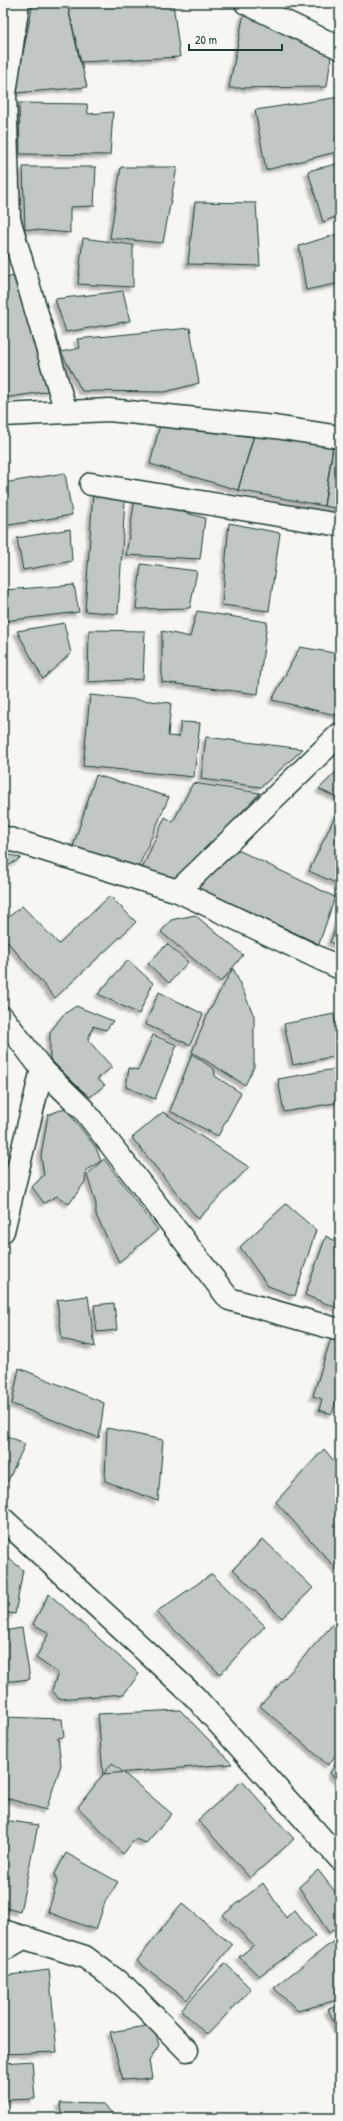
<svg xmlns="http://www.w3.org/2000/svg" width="343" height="2121" font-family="'Patrick Hand',sans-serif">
  <defs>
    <filter id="shadow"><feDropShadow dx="-3.5" dy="3.5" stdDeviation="1" flood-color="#0004"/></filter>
  </defs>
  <rect width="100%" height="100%" fill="#f6f6f2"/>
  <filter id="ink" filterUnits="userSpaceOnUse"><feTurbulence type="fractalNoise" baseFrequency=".025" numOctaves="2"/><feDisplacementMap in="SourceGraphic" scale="8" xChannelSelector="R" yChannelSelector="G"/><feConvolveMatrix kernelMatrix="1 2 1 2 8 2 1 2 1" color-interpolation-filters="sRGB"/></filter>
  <g filter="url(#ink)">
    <path fill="#c1c8c3" stroke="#1f3d34" filter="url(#shadow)" d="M33 3H67L87 87 15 93Z
      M67 3H173L180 57 80 62Z
      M244 13 331 56 327 87 229 88Z
      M340 97V151L266 170 255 110Z
      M19 103 87 104 88 114 113 112 110 155 20 154Z
      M340 163V215L323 222 308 171Z
      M23 167H96L94 206 70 207V233L25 229Z
      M121 167H177L163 243 110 238Z
      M195 202 256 203 260 266 188 264Z
      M340 233V283L306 290 299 246Z
      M83 238 133 245V287L78 284Z
      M13 276 50 391 3 398V279Z
      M123 291 130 321 66 332 55 299Z
      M190 328 199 383 165 392 82 391 61 352 80 348 77 339Z
      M160 425 254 435 238 490 150 464Z
      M254 435 333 446 324 506 238 490Z
      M333 446 340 447V509L324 506Z
      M65 473 72 515 3 526V483Z
      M93 493 125 501 118 614 85 611Z
      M135 499 205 518 200 559 126 555Z
      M229 523 280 533 269 611 222 605Z
      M70 529 72 561 23 570 17 538Z
      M141 564 197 571 190 608 136 609Z
      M74 585 79 612 4 621 3 590Z
      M197 611 267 622 258 694 162 682V631L190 637Z
      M64 623 71 653 43 679 17 631Z
      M89 630 145 631 143 679 88 682Z
      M300 647 340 654V716L272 700Z
      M90 695 171 703 168 736 179 737 181 722 200 723 194 777 83 766Z
      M206 737 303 749 261 787 201 779Z
      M340 768V799L319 789Z
      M96 775 169 797 138 868 73 847Z
      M193 783 260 793 177 879 142 869 165 817 173 822Z
      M337 812 340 814V885L309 871Z
      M236 849 335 897 319 944 196 887Z
      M3 853 21 858 3 869Z
      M110 896 136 922 55 998 6 940H3V922L22 906 59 944Z
      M195 915 243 955 221 982 161 932 171 920Z
      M340 916V946L330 942Z
      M167 944 188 962 169 983 148 964Z
      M128 960 153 983 139 1014 98 994Z
      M233 968 254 1016V1067L245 1085 192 1052 208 1013Z
      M159 992 203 1014 190 1045 145 1024Z
      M76 1006 113 1021 106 1030 93 1026 88 1040 112 1067 97 1079 105 1085 90 1097 77 1086 50 1059V1032L63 1015Z
      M334 1014 340 1055 293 1065 284 1024Z
      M153 1035 177 1045 155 1099 126 1087 129 1068 138 1070Z
      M192 1054 214 1069 215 1076 241 1093 218 1136 170 1111Z
      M335 1069 340 1102 284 1112 278 1079Z
      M65 1108 96 1148 101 1161 86 1170 85 1182 69 1204 57 1196 44 1203 32 1187 44 1175 41 1156 48 1115Z
      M163 1112 249 1167 198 1219 132 1138Z
      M104 1159 158 1230 119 1262 96 1215V1204L87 1175Z
      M286 1204 316 1230 295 1296 268 1286 240 1247Z
      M326 1236 340 1244V1297L337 1308 305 1295Z
      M88 1296 95 1347 62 1339 57 1300Z
      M114 1303 117 1330 97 1332 94 1305Z
      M331 1338 340 1342V1388L332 1414 319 1410 322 1399 313 1396Z
      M19 1368 104 1403 99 1438 12 1404Z
      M107 1428 163 1440 158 1501 105 1481Z
      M3 1434 25 1444 8 1481 3 1479Z
      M324 1449 340 1468V1573L276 1502Z
      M263 1539 313 1588 282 1618 233 1569Z
      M3 1554 23 1570 15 1614 3 1612Z
      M212 1574 265 1626 220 1674 156 1612Z
      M49 1594 139 1674 124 1694 59 1699 52 1690 58 1673 36 1658 49 1633 33 1624Z
      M337 1620 340 1623V1750L328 1765 260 1706Z
      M22 1628 30 1679 3 1682V1631Z
      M180 1710 232 1764 103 1774 98 1714Z
      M3 1717 62 1719 64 1737 58 1738 61 1765 46 1810 3 1797Z
      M340 1758V1783L330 1773Z
      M112 1763 172 1814 146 1843 135 1839 123 1854 78 1807Z
      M242 1781 294 1839 250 1878 198 1820Z
      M3 1820 38 1825 20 1912 3 1907Z
      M66 1853 118 1882 105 1902 96 1930 48 1912 57 1882 55 1874Z
      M318 1870 340 1898V1925L329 1933 299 1887Z
      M263 1883 286 1918 294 1910 315 1936 259 1976 239 1957 254 1945 223 1915Z
      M182 1903 232 1945 187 2000 137 1961Z
      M340 1936V1999L298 2011 274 1988Z
      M225 1963 251 1989 207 2035 181 2010Z
      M49 1970 57 2052 3 2054V1976Z
      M340 2005V2035L328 2009Z
      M153 2025 159 2045 149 2061 152 2078 123 2080 110 2032Z
      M32 2061 35 2099 3 2100V2063Z
      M60 2103 103 2104 117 2118H64Z"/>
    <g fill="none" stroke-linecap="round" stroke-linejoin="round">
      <g stroke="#1f3d34" stroke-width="25">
        <path id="minor" d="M18 3 5 94 9 219 66 412
          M246 3 340 48
          M3 415 109 410 275 427 340 437
          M91 484 340 525
          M3 837 178 891 340 968
          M178 891 340 734
          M3 1018 42 1069 84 1110 229 1299 340 1330
          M3 1231 42 1069
          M3 1519 195 1697 340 1859
          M3 1931 85 1957 125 1987 187 2050
          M3 1950 25 1937"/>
      </g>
      <use href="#minor" stroke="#f6f6f2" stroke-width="22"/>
    </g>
  </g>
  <rect width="343" height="2121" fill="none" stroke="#f6f6f2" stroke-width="16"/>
  <rect x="8" y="8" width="327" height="2105" fill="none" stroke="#1f3d34" stroke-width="1.5" filter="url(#ink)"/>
  <path d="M189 44v6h93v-6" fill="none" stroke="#1f3d34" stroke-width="2"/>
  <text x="195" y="44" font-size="12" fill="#1f3d34" stroke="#f6f6f2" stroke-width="3" paint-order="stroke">20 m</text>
</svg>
